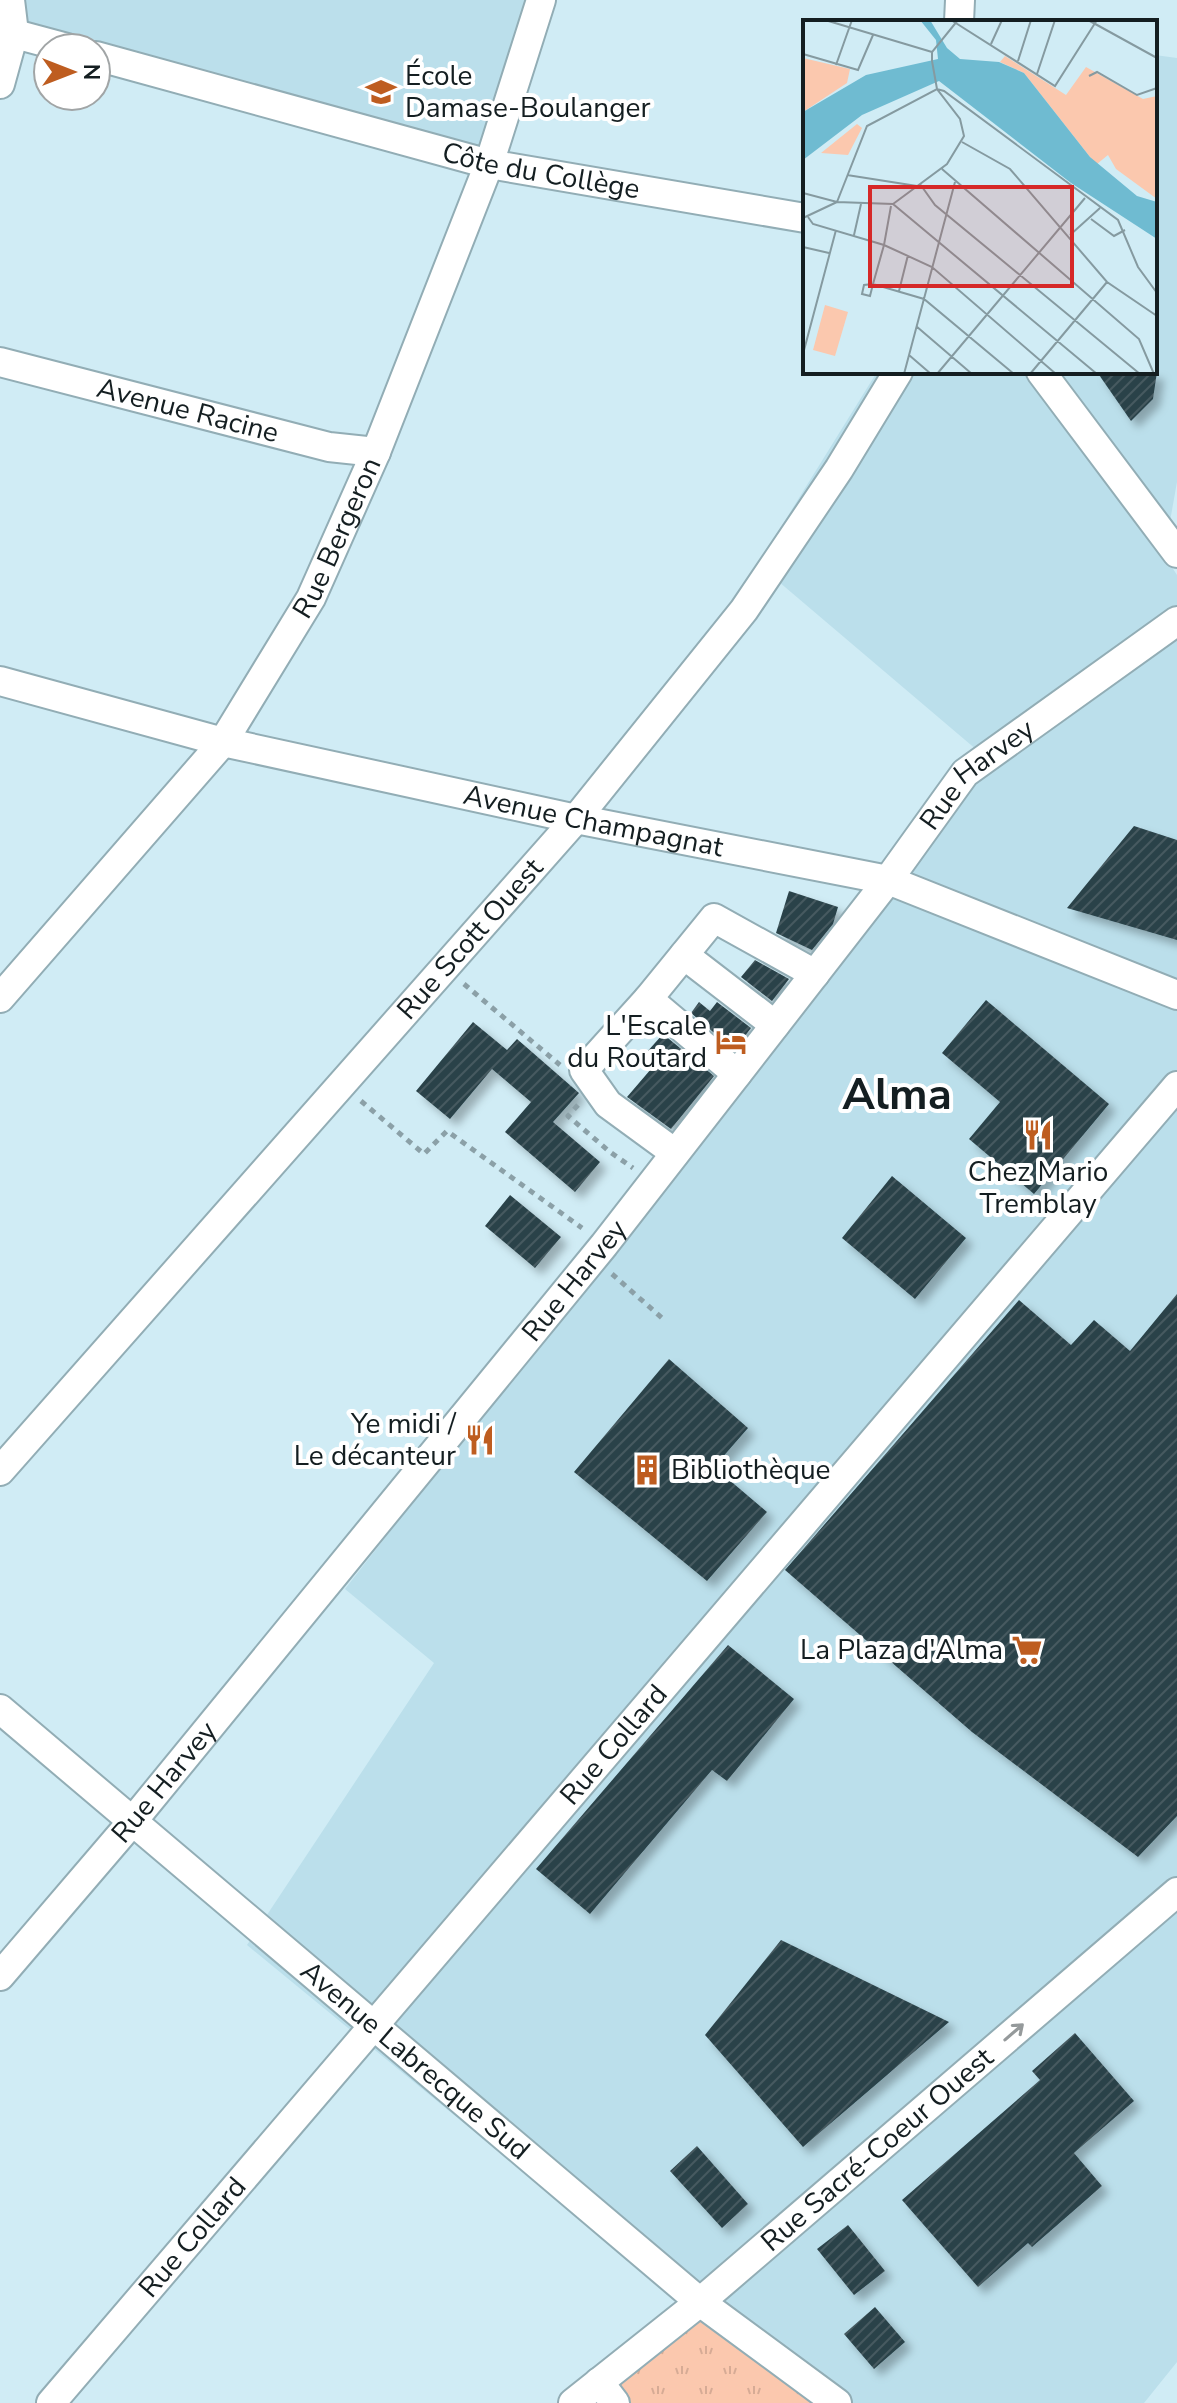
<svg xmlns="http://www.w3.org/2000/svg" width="1177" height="2403" font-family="'Nunito Sans',sans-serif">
  <defs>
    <pattern id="park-tufts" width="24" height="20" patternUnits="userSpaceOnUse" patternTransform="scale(2)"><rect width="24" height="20" fill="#fbc8ae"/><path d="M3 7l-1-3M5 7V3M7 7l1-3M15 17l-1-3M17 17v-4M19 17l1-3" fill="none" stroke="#d6ab95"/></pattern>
    <pattern id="building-hatch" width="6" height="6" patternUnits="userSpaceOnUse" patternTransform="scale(2)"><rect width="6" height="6" fill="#2a4249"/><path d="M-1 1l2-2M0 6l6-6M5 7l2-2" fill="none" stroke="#465a60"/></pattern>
    <filter id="shadow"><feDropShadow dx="7" dy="7" stdDeviation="4" flood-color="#0004"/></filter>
  </defs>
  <rect width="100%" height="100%" fill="#d0ecf5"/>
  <path fill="#bbdfeb" d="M0 0H530L481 154 0 21Z
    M1155 55 1177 58V482L1164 555 1177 575V2362L1144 2403H835L683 2303 247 1945 434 1663 345 1589 991 762 758 564 877 372H1155Z"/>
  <path fill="url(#park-tufts)" d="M700 2302 829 2403H615L599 2382Z"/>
  <path fill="url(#building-hatch)" filter="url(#shadow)" d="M1097 372H1157L1153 399 1131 421Z
    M1134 826 1177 840V940L1067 908Z
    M789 891 838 907 833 924 812 950 776 933Z
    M755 960 789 979 772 1001 741 977Z
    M986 1000 1109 1104 1034 1194 969 1139 1000 1102 942 1053Z
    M699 1002 710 1011 717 1002 751 1028 734 1050 691 1013Z
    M473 1022 507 1050 517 1039 579 1093 553 1122 600 1162 575 1192 505 1132 531 1102 492 1069 450 1119 416 1091Z
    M663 1034 714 1076 671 1129 627 1097 657 1062 646 1053Z
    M892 1176 966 1238 915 1299 842 1238Z
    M510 1195 561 1237 535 1268 485 1226Z
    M1177 1294V1816L1138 1857 972 1732 785 1570 1019 1300 1071 1345 1094 1320 1130 1351Z
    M669 1359 748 1428 714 1467 767 1512 707 1581 574 1472Z
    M728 1645 794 1699 727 1781 712 1770 590 1914 536 1869Z
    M781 1940 949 2022 803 2147 705 2035Z
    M1075 2033 1134 2101 1074 2153 1102 2186 1032 2247 1028 2243 978 2287 902 2200 1040 2080 1032 2071Z
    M697 2146 748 2204 722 2228 670 2171Z
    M848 2225 885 2271 854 2295 817 2249Z
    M875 2307 905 2342 874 2369 844 2334Z"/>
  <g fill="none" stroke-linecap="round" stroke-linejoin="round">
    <g stroke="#92adb5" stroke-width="32">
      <g id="minor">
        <path d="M959 22 960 0"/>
        <path d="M0 30 67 48"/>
        <path id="s1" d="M96 56 489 164 805 218"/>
        <path d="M0 84 14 33 10 0"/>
        <path id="s2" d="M0 362 329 447 376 452"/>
        <path d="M1041 372 1177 553"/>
        <path id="s3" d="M0 681 223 742 576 819 888 880 1177 995"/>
        <path d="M684 955 775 1025"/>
        <path id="s4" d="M0 998 223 742 311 598 376 452 489 164 541 0"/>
        <path d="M648 999 714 918 815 974"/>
        <path d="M675 1153 608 1104 584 1070 648 999 737 1074"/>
        <path id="s5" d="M0 1471 576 819 744 610 839 469 898 372"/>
        <path id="s6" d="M0 1709 700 2302 837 2403"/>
        <path id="s7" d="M0 1976 131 1823 604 1245 888 880 965 773 1177 621"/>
        <path d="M599 2382 615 2403"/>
        <path id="s8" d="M51 2403 1177 1086"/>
        <path id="s9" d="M573 2403 700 2302 1177 1892"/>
      </g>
    </g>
    <path stroke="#8ba0a7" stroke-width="5" stroke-dasharray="6 6" stroke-linecap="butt" d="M464 984 560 1065
      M361 1101 424 1154 447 1131 582 1228
      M578 1105 568 1116 610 1152 633 1168
      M612 1274 662 1318"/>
    <use href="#minor" stroke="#fff" stroke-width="28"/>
  </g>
  <defs><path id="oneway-shaft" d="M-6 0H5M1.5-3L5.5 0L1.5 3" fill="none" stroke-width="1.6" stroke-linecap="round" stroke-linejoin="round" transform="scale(2)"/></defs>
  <use stroke="#959a9b" href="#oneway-shaft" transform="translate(1014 2032) rotate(-41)"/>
  <defs>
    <g id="university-bare" transform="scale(2.4)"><path d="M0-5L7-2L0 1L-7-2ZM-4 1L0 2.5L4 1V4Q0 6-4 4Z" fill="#be5d20" stroke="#fff" stroke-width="2.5" paint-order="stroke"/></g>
    <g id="hotel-bare" transform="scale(2.4)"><path d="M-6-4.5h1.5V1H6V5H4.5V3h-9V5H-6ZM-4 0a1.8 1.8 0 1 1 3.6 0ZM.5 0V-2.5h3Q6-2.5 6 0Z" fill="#be5d20" stroke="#fff" stroke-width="2.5" paint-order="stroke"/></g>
    <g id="restaurant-bare" transform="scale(2.4)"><path d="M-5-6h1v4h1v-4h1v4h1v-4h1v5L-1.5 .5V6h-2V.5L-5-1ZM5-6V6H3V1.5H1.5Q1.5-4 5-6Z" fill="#be5d20" stroke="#fff" stroke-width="2.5" paint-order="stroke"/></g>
    <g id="building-bare" transform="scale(2.4)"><path d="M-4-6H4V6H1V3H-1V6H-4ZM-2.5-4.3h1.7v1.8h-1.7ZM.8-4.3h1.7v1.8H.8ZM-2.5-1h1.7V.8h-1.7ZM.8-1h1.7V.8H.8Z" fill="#be5d20" stroke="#fff" stroke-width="2.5" paint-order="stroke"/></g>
    <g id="supermarket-bare" transform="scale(2.4)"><path d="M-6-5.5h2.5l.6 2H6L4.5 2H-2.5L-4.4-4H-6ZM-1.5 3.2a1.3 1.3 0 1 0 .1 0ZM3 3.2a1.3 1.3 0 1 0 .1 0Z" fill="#be5d20" stroke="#fff" stroke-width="2.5" paint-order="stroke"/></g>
  </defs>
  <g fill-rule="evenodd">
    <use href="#university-bare" x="381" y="92"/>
    <use href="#hotel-bare" x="731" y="1042"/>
    <use href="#restaurant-bare" x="1038" y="1135"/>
    <use href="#restaurant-bare" x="480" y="1440"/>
    <use href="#building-bare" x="647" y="1470"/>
    <use href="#supermarket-bare" x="1027" y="1650"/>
  </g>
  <g text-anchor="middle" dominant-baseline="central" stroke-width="8" stroke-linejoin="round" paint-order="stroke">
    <g font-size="28" fill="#141e21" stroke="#fff" text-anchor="end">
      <text x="405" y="76" text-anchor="start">École<tspan x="405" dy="32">Damase-Boulanger</tspan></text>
      <text x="707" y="1026">L'Escale<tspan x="707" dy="32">du Routard</tspan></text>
      <text x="1038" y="1172" text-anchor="middle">Chez Mario<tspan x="1038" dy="32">Tremblay</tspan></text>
      <text x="456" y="1424">Ye midi /<tspan x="456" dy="32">Le décanteur</tspan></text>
      <text x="671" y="1470" text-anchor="start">Bibliothèque</text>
      <text x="1003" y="1650">La Plaza d'Alma</text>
    </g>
    <g font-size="28" fill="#141e21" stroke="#fff">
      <text stroke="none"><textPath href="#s1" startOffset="460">Côte du Collège</textPath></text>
      <text stroke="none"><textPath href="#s2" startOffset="194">Avenue Racine</textPath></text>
      <text stroke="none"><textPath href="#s4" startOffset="574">Rue Bergeron</textPath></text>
      <text stroke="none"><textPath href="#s7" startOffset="1550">Rue Harvey</textPath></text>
      <text stroke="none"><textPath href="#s3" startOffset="610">Avenue Champagnat</textPath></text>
      <text stroke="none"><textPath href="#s5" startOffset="710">Rue Scott Ouest</textPath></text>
      <text stroke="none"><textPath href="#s7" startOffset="902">Rue Harvey</textPath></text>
      <text stroke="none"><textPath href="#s8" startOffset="866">Rue Collard</textPath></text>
      <text stroke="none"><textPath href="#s7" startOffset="254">Rue Harvey</textPath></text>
      <text stroke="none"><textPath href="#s6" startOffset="544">Avenue Labrecque Sud</textPath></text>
      <text stroke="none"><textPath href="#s9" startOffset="396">Rue Sacré-Coeur Ouest</textPath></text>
      <text stroke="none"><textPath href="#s8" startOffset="218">Rue Collard</textPath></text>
    </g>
    <g font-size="44" font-weight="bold" fill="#141e21" stroke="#fff">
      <text x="897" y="1095">Alma</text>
    </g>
  </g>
  <g transform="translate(803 20)">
    <rect width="354" height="354" fill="#d0ecf5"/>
    <path d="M202 36 263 75 283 47 340 79 354 76V179L313 149 305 135 294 144 287 137 221 53 197 42ZM0 38 47 49 44 63 0 92ZM54 104 59 108 45 135 18 133Z" fill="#fbc8ae"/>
    <path d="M22 285 45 292 32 336 10 330Z" fill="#fbc8ae"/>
    <path d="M117 0H127L144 28 157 39 196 42 221 53 287 137 334 176 354 182V219L268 163 136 61 59 95 0 140V92L63 55 135 39 133 20Z" fill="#6fbbd1"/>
    <path fill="none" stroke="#859aa0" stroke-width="2" d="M22 0 129 32M148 0 252 66 294 0M285 0 354 38M188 24 199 0M0 34 55 50 70 15M215 41 228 0M33 45 49 0M234 54 252 0M286 56 294 52 334 75 354 68M159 122 207 149 304 262 354 296M139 149 336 319 351 354M44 155 114 166M117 164 132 185 337 354M0 173 34 182 90 184 294 354M34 182 64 106 134 69 141 71 315 200 335 247 354 273M90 184 144 144 161 116 157 99 134 69 129 41V32L155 0M88 186 81 225 70 264 67 276 59 274 61 265 70 264 121 279 211 354M5 197 10 204 81 225 129 247 253 354M0 198 34 182M288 199 311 216 322 210M51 215 58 184M267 215 297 188M0 227 26 233M96 271 105 235M113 306 169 354M0 334 33 210M106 335 128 354M101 354 152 162M134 354 282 178M227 354 304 262"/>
    <path fill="#d62828" fill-opacity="0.15" stroke="#d62828" stroke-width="4" d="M67 167H269V266H67Z"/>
    <rect width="354" height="354" fill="none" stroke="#141e21" stroke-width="4"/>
  </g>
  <g transform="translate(72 72) rotate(90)"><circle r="38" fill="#ffffff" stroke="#a1a5a6" stroke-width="2"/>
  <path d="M0-6L14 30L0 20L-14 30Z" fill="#be5d20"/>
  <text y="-12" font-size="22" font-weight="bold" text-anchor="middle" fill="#141e21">N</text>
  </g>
</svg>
